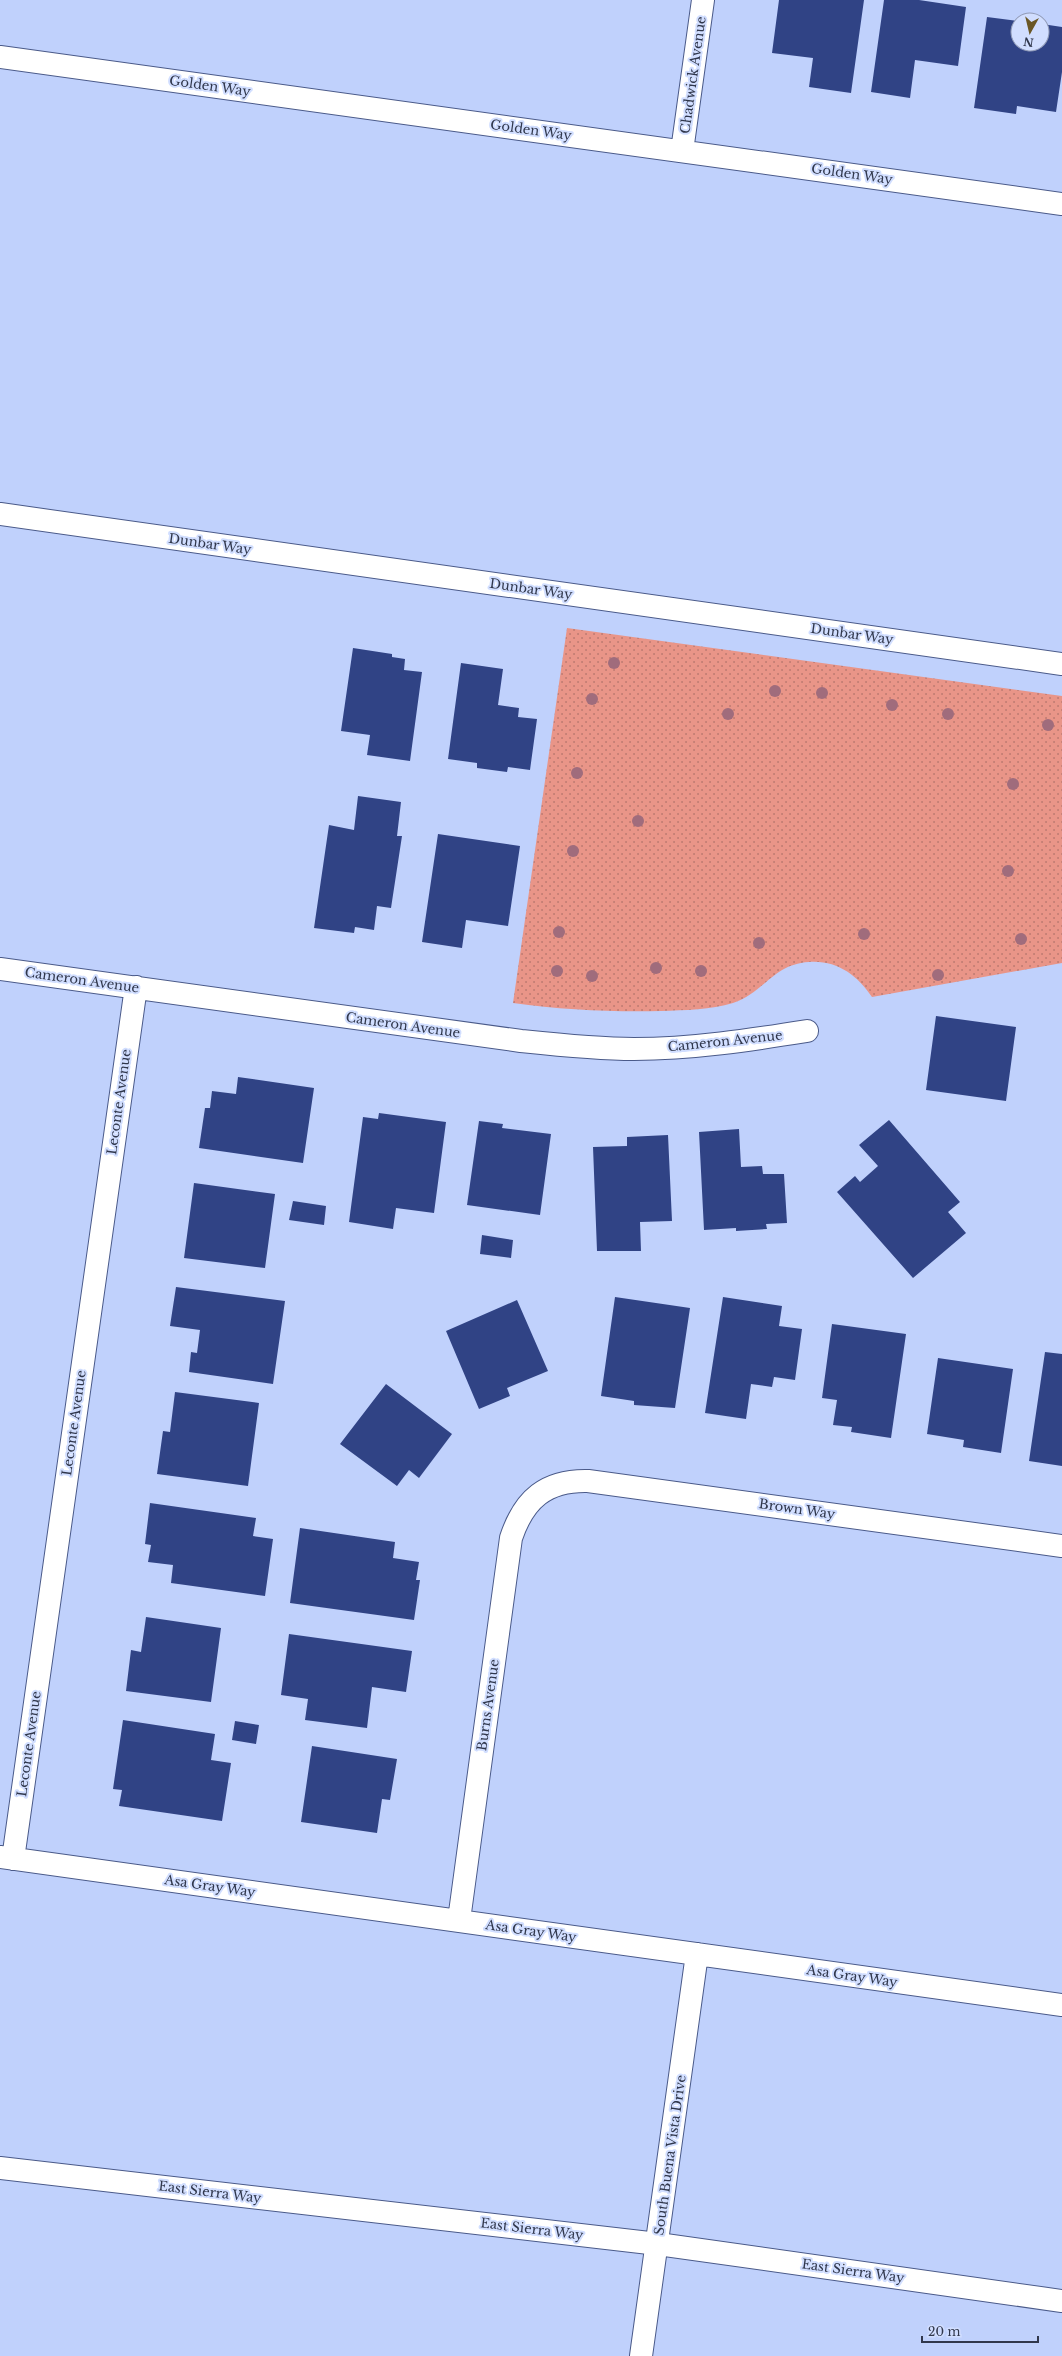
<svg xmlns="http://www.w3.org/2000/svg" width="1062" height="2356" font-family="'Libre Baskerville',serif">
  <defs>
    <pattern id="park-dots" width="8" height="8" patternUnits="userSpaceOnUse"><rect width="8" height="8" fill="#e99588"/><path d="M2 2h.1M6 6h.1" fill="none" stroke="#bd7a71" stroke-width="1.8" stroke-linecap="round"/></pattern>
  </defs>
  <rect width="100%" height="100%" fill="#c0d1fc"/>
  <path fill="url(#park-dots)" d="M567 628 1062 696V963L872 997C857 975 837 960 809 962 773 964 764 993 733 1003 711 1010 685 1010 661 1011 612 1012 562 1010 513 1003Z"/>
  <path fill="#304385" d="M779 0H864L851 93 809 87 813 58 772 53Z
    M884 0H919L966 7 958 66 915 60 910 98 871 92Z
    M987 17 1018 21V44H1042V24L1062 27V72L1056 112 1017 106 1016 114 974 108Z
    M353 648 392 654V657L405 659 404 670 422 672 410 761 367 755 370 735 341 731Z
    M461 663 503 669 498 705 519 708 518 717 537 719 530 770 508 767 507 772 477 768V763L448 759Z
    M358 796 401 802 397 836H402L391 908 377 906 374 930 355 927 354 933 314 928 329 825 354 830Z
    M438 834 520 846 508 926 466 920 462 948 422 942Z
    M936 1016 1016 1027 1006 1101 926 1090Z
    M238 1077 314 1088 303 1163 199 1148 205 1108H210L212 1091 236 1094Z
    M379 1113 446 1122 434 1213 396 1208 393 1229 349 1222 363 1117 378 1119Z
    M889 1120 960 1202 948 1212 966 1233 913 1278 837 1192 855 1176 860 1182 878 1166 859 1145Z
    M479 1121 503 1124 502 1128 551 1134 540 1215 467 1205Z
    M739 1129 741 1167 762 1166 763 1174H784L787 1223 766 1224 767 1229 736 1231V1228L704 1230 699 1132Z
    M668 1135 672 1221 640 1222 641 1251H597L593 1147 627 1146V1137Z
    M194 1183 275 1194 265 1268 184 1258Z
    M293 1201 326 1206 324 1225 289 1220Z
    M482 1235 513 1240 511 1258 480 1254Z
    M176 1287 285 1301 273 1384 189 1372 191 1352 197 1353 200 1330 170 1326Z
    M615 1297 690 1308 675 1408 634 1405V1401L601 1396Z
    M723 1297 782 1306 779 1326 802 1329 795 1380 774 1377 772 1387 751 1384 746 1419 705 1413Z
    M517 1300 548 1371 507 1388 510 1396 479 1409 446 1331Z
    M832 1324 906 1334 891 1438 851 1432 852 1427 833 1425 837 1400 822 1398Z
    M1045 1352 1062 1354V1466L1029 1461Z
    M938 1358 1013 1369 1001 1453 963 1447 964 1440 927 1434Z
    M386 1384 452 1434 419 1478 409 1470 397 1486 340 1444Z
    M175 1392 259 1403 248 1486 157 1474 163 1431 170 1432Z
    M150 1503 256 1518 253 1536 273 1539 265 1596 171 1583 173 1565 148 1562 151 1545 145 1544Z
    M300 1528 395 1542 393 1558 419 1562 416 1580H420L414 1620 290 1603Z
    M146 1617 221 1628 211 1702 126 1691 131 1650 141 1652Z
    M289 1634 412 1651 406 1692 372 1687 367 1728 305 1720 308 1699 281 1695Z
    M123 1720 215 1734 211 1760 231 1763 222 1821 119 1806 122 1790 113 1789Z
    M235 1721 259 1725 256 1744 232 1740Z
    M312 1746 397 1759 390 1800 382 1799 377 1833 301 1822Z"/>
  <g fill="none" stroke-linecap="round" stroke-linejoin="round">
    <g stroke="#4a5a89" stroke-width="24">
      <path id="minor" d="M0 57 1062 204
        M682 151 703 0
        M0 514 1062 664
        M0 969 521 1041C559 1045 596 1049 634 1049 692 1049 750 1040 807 1031
        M0 1857 1062 2005
        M13 1859 136 987
        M459 1920 511 1538C524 1499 546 1480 588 1481L1062 1546
        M641 2356 697 1954"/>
    </g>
    <g stroke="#4a5a89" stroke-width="24">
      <path id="tertiary" d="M0 2168 658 2244 1062 2301"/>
    </g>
    <use href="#minor" stroke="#fff" stroke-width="22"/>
    <use href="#tertiary" stroke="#fff" stroke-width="22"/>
  </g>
  <g fill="#a06c7c">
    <circle cx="614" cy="663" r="6"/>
    <circle cx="775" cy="691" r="6"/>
    <circle cx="822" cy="693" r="6"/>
    <circle cx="592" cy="699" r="6"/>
    <circle cx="892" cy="705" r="6"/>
    <circle cx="728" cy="714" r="6"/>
    <circle cx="948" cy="714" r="6"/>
    <circle cx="1048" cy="725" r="6"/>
    <circle cx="577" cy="773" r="6"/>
    <circle cx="1013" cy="784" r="6"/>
    <circle cx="638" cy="821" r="6"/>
    <circle cx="573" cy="851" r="6"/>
    <circle cx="1008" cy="871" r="6"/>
    <circle cx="559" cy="932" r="6"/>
    <circle cx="864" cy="934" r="6"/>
    <circle cx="1021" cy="939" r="6"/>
    <circle cx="759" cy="943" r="6"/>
    <circle cx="656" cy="968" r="6"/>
    <circle cx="557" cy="971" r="6"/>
    <circle cx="701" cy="971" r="6"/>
    <circle cx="938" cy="975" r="6"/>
    <circle cx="592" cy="976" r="6"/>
  </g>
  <g text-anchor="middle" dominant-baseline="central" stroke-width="4" stroke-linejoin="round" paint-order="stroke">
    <g font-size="13" fill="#30374c" stroke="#d1deff">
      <text transform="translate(693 75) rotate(-82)">Chadwick Avenue</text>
      <text transform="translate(210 86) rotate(8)">Golden Way</text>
      <text transform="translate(531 130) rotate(8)">Golden Way</text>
      <text transform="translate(852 174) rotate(8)">Golden Way</text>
      <text transform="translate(210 544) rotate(8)">Dunbar Way</text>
      <text transform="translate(531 589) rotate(8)">Dunbar Way</text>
      <text transform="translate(852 634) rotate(8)">Dunbar Way</text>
      <text transform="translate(82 980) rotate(8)">Cameron Avenue</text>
      <text transform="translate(403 1025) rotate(8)">Cameron Avenue</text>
      <text transform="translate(725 1041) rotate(-6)">Cameron Avenue</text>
      <text transform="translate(119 1102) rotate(-82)">Leconte Avenue</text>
      <text transform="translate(74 1423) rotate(-82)">Leconte Avenue</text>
      <text transform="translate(797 1509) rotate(8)">Brown Way</text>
      <text transform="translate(488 1705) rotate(-82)">Burns Avenue</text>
      <text transform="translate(29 1744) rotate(-82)">Leconte Avenue</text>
      <text transform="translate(210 1886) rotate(8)">Asa Gray Way</text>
      <text transform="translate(531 1931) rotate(8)">Asa Gray Way</text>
      <text transform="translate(852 1976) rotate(8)">Asa Gray Way</text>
      <text transform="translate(670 2155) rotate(-82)">South Buena Vista Drive</text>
      <text transform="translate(210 2192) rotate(7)">East Sierra Way</text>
      <text transform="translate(532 2229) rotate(7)">East Sierra Way</text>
      <text transform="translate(853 2271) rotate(8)">East Sierra Way</text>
    </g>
  </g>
  <g transform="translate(1030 32) rotate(188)"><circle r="19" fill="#d1deff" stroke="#919bb7"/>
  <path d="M0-3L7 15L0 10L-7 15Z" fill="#6a5726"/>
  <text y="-6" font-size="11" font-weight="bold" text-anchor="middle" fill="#30374c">N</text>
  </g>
  <path d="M922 2336v6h116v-6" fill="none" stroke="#30374c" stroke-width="2"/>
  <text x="928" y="2336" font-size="12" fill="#30374c" stroke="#d1deff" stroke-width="3" paint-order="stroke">20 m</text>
</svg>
